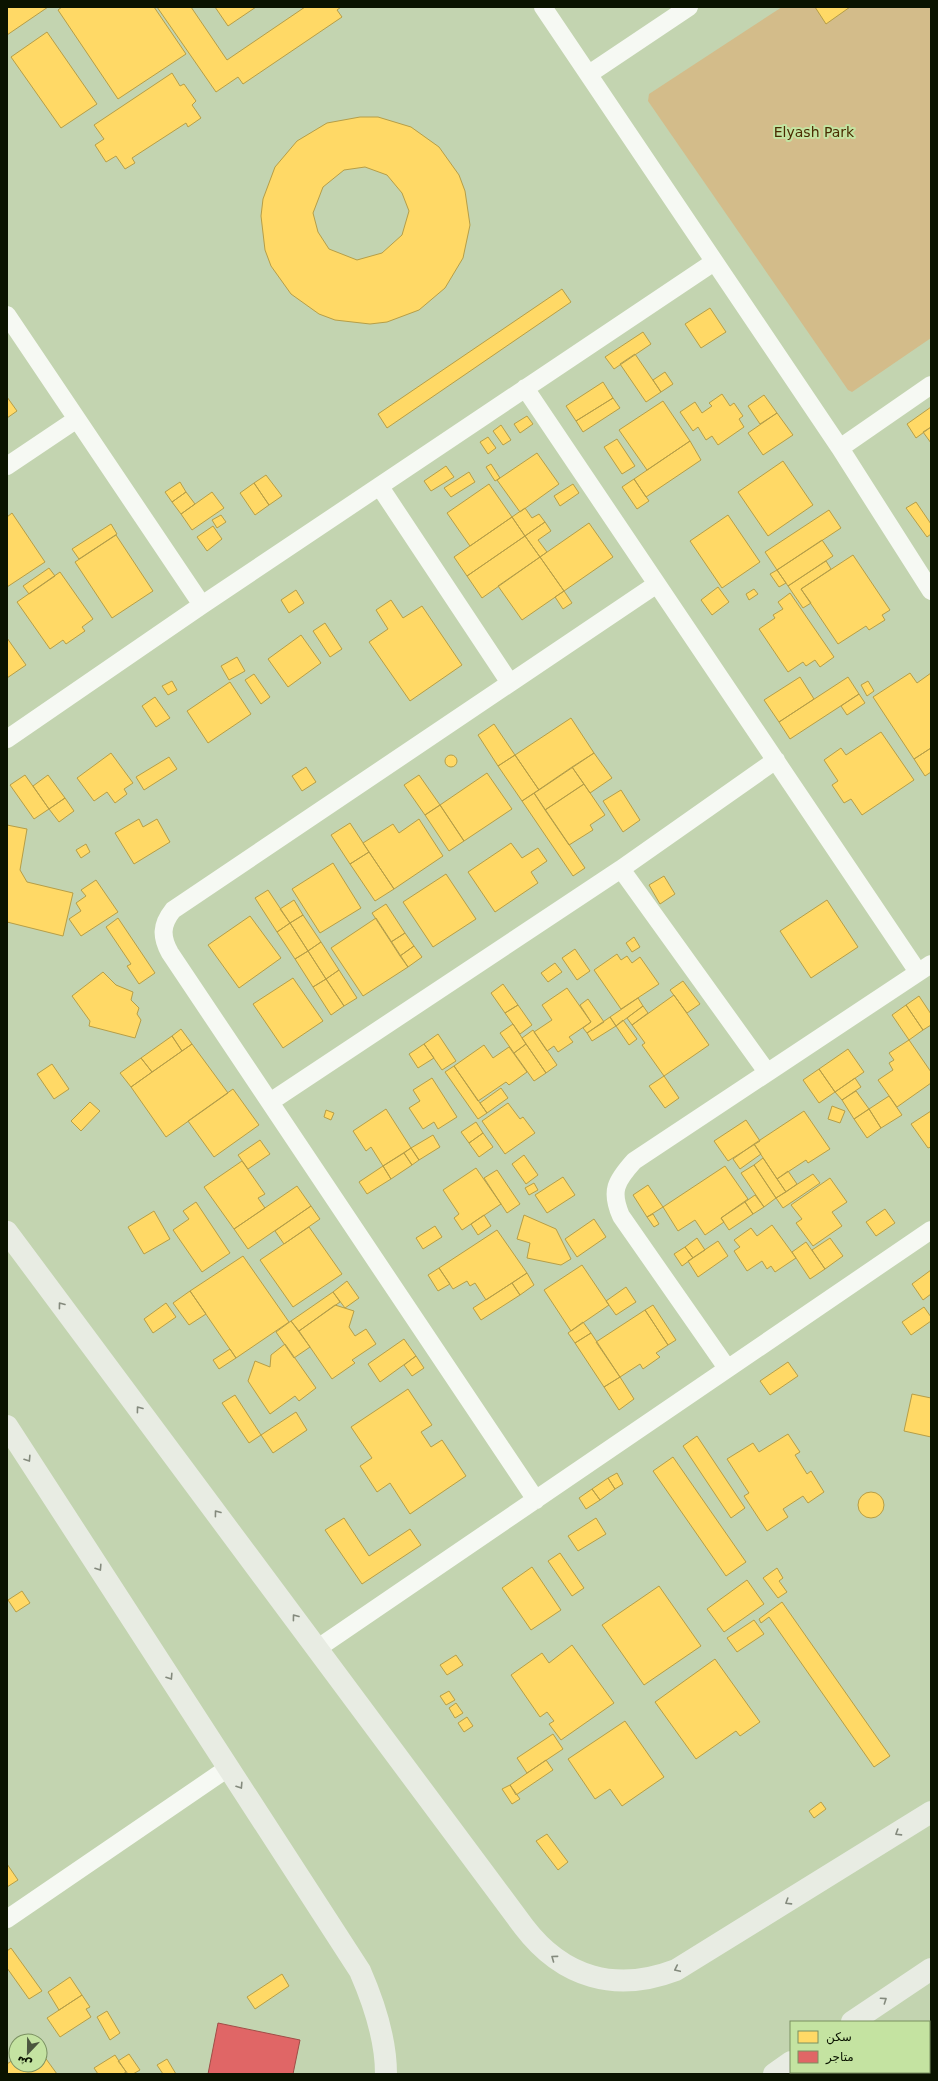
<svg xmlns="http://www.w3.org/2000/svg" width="938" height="2081" font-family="'DejaVu Sans','Noto Sans Arabic',sans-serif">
  <rect width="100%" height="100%" fill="#c3d4b0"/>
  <path fill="#d3bc8a" d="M782 7H931V338L852 392 848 390 648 101 649 94Z"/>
  <path fill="#ffd966" stroke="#b69e47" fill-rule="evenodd" d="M7 7H48L7 35Z
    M62 7H154L186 54 118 99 58 10Z
    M157 7H191L227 60 305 7H341L337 10 342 17 243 84 238 77 216 92Z
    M215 7H256L228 26Z
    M815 7H850L826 24Z
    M47 32 97 104 61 128 11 57Z
    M172 73 180 86 184 84 196 101 192 105 201 118 188 127 186 123 132 158 135 163 125 169 116 156 106 162 95 145 104 139 94 125Z
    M360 117H378L411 127 439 147 459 175 465 191 470 225 463 258 445 288 419 310 387 322 370 324 335 320 319 314 291 294 271 266 265 250 261 216 263 199 275 167 297 141 327 123ZM365 167 387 175 402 193 409 211 402 235 382 253 357 260 329 249 318 232 313 213 323 187 344 170Z
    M562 289 571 302 387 428 378 414Z
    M710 308 726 332 701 348 685 324Z
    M643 332 651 344 614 369 605 357Z
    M635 354 661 392 646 402 620 364Z
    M665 372 673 384 661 392 653 380Z
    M603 382 613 398 576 421 566 406Z
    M722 394 730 406 734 403 743 416 739 419 744 427 718 445 712 436 706 440 698 427 693 431 680 412 695 402 702 413 712 406 709 403Z
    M764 395 777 413 760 424 748 406Z
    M7 397 17 411 7 418Z
    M613 398 620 408 583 432 576 421Z
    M663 401 690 441 647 470 619 430Z
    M931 407V427L916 438 907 424Z
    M777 413 793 435 763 455 748 433Z
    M527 416 533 424 520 433 514 424Z
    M501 425 511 440 503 445 493 431Z
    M931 427V443L923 432Z
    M488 437 496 448 488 454 480 442Z
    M617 439 635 466 622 474 604 447Z
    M690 441 701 460 646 497 634 479Z
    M537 453 559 484 520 512 497 480Z
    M783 461 813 505 768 536 738 492Z
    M491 464 500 478 495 481 486 467Z
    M446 466 454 477 431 491 424 481Z
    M469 472 475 482 451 497 444 488Z
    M266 475 282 496 269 505 254 483Z
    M634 479 649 501 637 509 622 487Z
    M180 482 186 492 172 502 165 492Z
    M254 483 269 505 255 515 240 493Z
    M489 484 512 517 470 546 447 513Z
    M573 484 579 493 560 506 554 496Z
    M186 492 195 504 181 514 172 502Z
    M212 492 224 508 192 530 181 514Z
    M916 502 931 524V534L927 537 906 508Z
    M525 508 532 518 539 514 545 522 525 536 512 517Z
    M829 510 841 528 777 570 765 552Z
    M12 513 45 562 7 587V517Z
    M221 515 226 522 217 528 212 520Z
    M728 515 760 562 722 588 690 541Z
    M512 517 525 536 467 576 454 557Z
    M545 522 551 531 538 540 547 552 540 557 525 536Z
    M589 523 613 557 564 591 540 557Z
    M111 524 117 534 79 559 72 549Z
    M213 526 222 539 207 551 197 537Z
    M116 535 153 591 112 618 75 562Z
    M525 536 540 557 482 598 467 576Z
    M822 540 833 556 788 586 777 570Z
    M853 555 890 610 882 615 885 620 869 630 866 626 838 644 801 589Z
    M540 557 564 591 522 620 498 586Z
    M826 561 831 569 801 589 811 603 803 608 788 586Z
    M49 568 55 576 29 594 23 586Z
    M777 570 786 583 779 587 770 574Z
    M60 572 93 619 82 627 85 631 66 644 63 640 50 649 17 602Z
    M718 587 729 602 712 615 701 600Z
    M754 589 758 594 749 600 746 594Z
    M296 590 304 603 289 613 281 600Z
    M564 591 572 603 563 609 555 597Z
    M790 593 834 657 820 667 815 660 806 666 803 662 788 672 759 629 775 618 773 615 783 609 778 602Z
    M391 600 403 618 422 606 462 665 410 701 369 642 388 629 376 610Z
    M325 623 342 649 330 657 313 631Z
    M301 635 321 663 288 687 268 659Z
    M7 638 26 665 7 678Z
    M237 657 245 671 229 680 221 666Z
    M910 673 917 683 931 673V748L914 759 873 697Z
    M254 674 270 697 261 704 245 680Z
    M800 677 814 699 779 722 764 700Z
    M848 677 859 694 790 739 779 722Z
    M172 681 177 690 168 695 162 686Z
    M868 681 874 691 867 696 861 685Z
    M230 682 251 714 208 743 187 711Z
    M859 694 865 703 847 715 841 706Z
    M155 697 170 718 156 727 142 706Z
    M571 718 594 753 539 790 515 755Z
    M494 724 515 755 498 766 478 735Z
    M881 732 914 780 862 815 851 799 844 803 832 785 838 781 824 760 841 748 846 755Z
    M931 748V772L925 776 914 759Z
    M111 753 133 783 124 789 127 794 115 803 107 792 94 801 77 778Z
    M594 753 612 778 590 793 572 767Z
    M445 761a6 6 0 1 1 12 0a6 6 0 1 1-12 0Z
    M515 755 539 790 522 801 498 766Z
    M169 757 177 769 144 790 136 777Z
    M306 767 316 782 302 791 292 776Z
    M572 767 584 784 545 810 534 793Z
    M487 773 512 809 464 841 440 805Z
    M25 775 49 809 34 819 10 785Z
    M48 775 65 798 49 809 33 786Z
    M419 775 440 805 425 815 404 785Z
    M584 784 605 815 590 825 593 830 569 845 545 810Z
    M621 790 640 820 623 832 603 801Z
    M534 793 585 868 573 876 522 801Z
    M65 798 74 811 59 822 49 809Z
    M440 805 464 841 449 851 425 815Z
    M139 819 143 827 157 819 170 842 134 864 115 833Z
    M419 819 443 856 394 889 363 843 393 824 399 833Z
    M350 823 369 852 350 864 331 835Z
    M7 825 27 829 20 870 27 882 73 893 63 936 7 922Z
    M511 843 522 858 538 848 547 861 531 872 538 883 495 912 468 872Z
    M86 844 90 852 81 858 76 850Z
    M369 852 394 889 375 901 350 864Z
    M333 863 361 908 320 933 292 889Z
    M446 874 476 919 433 947 403 902Z
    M664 876 675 894 660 904 649 885Z
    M96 880 118 912 81 936 69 919 81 911 76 903 86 896 81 890Z
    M268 890 290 923 277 932 255 898Z
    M294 900 303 915 290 923 280 909Z
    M827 900 858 947 811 978 780 931Z
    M386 904 405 933 391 942 372 913Z
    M303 915 321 942 308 951 290 923Z
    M250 916 281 958 239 988 208 945Z
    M118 918 155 973 139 984 127 966 131 964 106 927Z
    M376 918 408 967 363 996 331 948Z
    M290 923 308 951 295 959 277 932Z
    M405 933 414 946 400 956 391 942Z
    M634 937 640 947 632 952 626 943Z
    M321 942 339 970 326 979 308 951Z
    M414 946 422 957 408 967 400 956Z
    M575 949 590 971 577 980 562 958Z
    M308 951 326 979 313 987 295 959Z
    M617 954 621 960 627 956 632 963 640 957 659 984 621 1009 594 970Z
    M555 963 562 972 548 982 541 973Z
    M339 970 357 998 344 1006 326 979Z
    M103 972 116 985 133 992 131 1000 139 1008 137 1014 141 1020 135 1038 89 1026 90 1021 72 996Z
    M293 978 323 1021 283 1048 253 1004Z
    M326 979 344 1006 331 1015 313 987Z
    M683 981 700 1004 687 1013 670 990Z
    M503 984 518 1005 505 1013 491 993Z
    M567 988 591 1022 569 1037 573 1042 558 1052 554 1046 547 1051 534 1032 552 1020 542 1005Z
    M674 995 709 1045 664 1076 642 1045 645 1043 632 1025Z
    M919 996 931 1014V1025L923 1030 906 1005Z
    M638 998 643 1006 616 1026 610 1017Z
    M588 999 604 1022 587 1033 583 1028 591 1022 580 1005Z
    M518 1005 532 1025 520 1034 505 1013Z
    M906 1005 923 1030 909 1040 892 1015Z
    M643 1006 648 1013 632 1025 627 1018Z
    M610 1017 616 1026 592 1041 587 1033Z
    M623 1020 637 1039 629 1045 616 1026Z
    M513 1024 526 1044 514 1053 500 1033Z
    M181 1029 192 1044 182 1051 172 1036Z
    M533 1030 557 1065 546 1073 522 1038Z
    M438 1034 456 1061 442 1070 424 1044Z
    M172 1036 182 1051 152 1072 141 1058Z
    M909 1040 931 1072V1083L897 1107 878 1080 893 1070 889 1063 894 1060 889 1053Z
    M192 1044 228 1093 166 1137 131 1087Z
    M424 1044 434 1058 418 1068 409 1054Z
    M526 1044 546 1073 534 1081 514 1053Z
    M484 1045 493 1058 509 1047 527 1072 509 1085 506 1082 478 1101 454 1066Z
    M848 1049 864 1072 835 1092 819 1069Z
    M141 1058 152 1072 131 1087 120 1073Z
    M52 1064 69 1089 54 1099 37 1074Z
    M454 1066 487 1113 478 1119 445 1072Z
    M819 1069 835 1092 819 1103 803 1080Z
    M664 1076 679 1098 665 1108 649 1086Z
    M432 1078 457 1117 438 1129 434 1122 423 1129 409 1108 420 1101 413 1090Z
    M855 1078 861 1087 842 1100 835 1092Z
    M501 1088 508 1098 487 1113 480 1103Z
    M233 1089 259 1125 214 1157 188 1121Z
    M856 1091 869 1109 854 1119 842 1100Z
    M889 1096 902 1115 881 1128 869 1109Z
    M90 1102 100 1111 81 1131 71 1121Z
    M508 1103 520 1119 523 1117 535 1133 505 1154 482 1121Z
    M832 1106 845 1111 840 1123 828 1119Z
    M386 1109 411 1148 383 1166 371 1147 366 1151 353 1131Z
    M869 1109 881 1128 867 1138 854 1119Z
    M326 1110 334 1113 331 1120 324 1117Z
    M804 1111 830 1149 808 1163 806 1160 777 1179 754 1144Z
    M931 1111V1147L928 1148 911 1124Z
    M746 1120 760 1141 728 1161 714 1141Z
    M476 1122 483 1133 469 1143 461 1132Z
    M483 1133 493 1147 479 1157 469 1143Z
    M433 1135 440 1147 419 1160 411 1148Z
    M260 1140 270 1154 248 1169 238 1155Z
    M754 1144 761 1154 740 1169 733 1159Z
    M411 1148 419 1160 412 1165 404 1153Z
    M404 1153 412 1165 391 1179 383 1166Z
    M524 1155 538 1175 526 1184 512 1164Z
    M763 1158 786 1192 776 1198 754 1165Z
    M242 1161 265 1194 258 1198 265 1208 234 1229 204 1187Z
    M754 1165 776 1198 764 1207 741 1173Z
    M383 1166 391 1179 367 1194 359 1182Z
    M725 1166 748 1199 721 1218 724 1222 705 1235 695 1220 678 1231 663 1207Z
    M476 1168 501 1204 462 1230 454 1218 459 1214 443 1190Z
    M497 1170 520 1204 507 1213 484 1178Z
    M788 1171 797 1184 786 1192 777 1179Z
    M813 1174 820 1183 783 1208 776 1198Z
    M563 1177 575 1195 547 1213 535 1195Z
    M830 1178 847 1202 832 1212 842 1226 813 1246 796 1223 802 1219 791 1205Z
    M534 1183 538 1190 529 1195 525 1188Z
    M648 1185 663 1207 647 1217 633 1195Z
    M297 1186 311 1206 248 1249 234 1229Z
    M755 1195 764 1207 753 1214 745 1202Z
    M196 1202 230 1253 202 1272 173 1230 189 1219 183 1211Z
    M745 1202 753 1214 729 1230 721 1218Z
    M311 1206 320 1219 284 1244 275 1231Z
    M885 1209 895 1223 876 1236 866 1222Z
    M154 1211 170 1239 144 1254 128 1227Z
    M653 1214 659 1224 654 1227 647 1217Z
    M484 1215 491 1226 478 1235 471 1224Z
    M524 1215 556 1229 571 1259 561 1265 527 1258 530 1243 517 1239Z
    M594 1219 606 1237 577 1257 565 1239Z
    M772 1225 796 1258 775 1272 771 1266 767 1269 762 1261 747 1271 734 1251 740 1247 734 1240 751 1228 757 1236Z
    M435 1226 442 1237 423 1249 416 1238Z
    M309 1227 342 1274 293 1307 260 1260Z
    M497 1230 527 1273 486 1300 475 1283 470 1286 467 1281 453 1289 439 1268Z
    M697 1238 705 1250 693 1258 685 1247Z
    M830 1238 843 1256 825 1269 812 1250Z
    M718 1241 728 1256 698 1277 688 1261Z
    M806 1242 825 1269 810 1279 792 1252Z
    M685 1247 693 1258 682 1266 674 1254Z
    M243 1256 289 1322 236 1358 190 1291Z
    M582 1265 609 1305 571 1331 544 1290Z
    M439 1268 450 1284 438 1291 428 1275Z
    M931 1270V1294L923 1300 912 1284Z
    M527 1273 534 1285 520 1295 512 1283Z
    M347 1281 359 1298 345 1308 333 1292Z
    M512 1283 520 1295 481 1320 473 1308Z
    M626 1287 636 1302 616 1315 606 1301Z
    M190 1291 206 1314 189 1325 173 1303Z
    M333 1292 340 1302 299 1331 291 1321Z
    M166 1303 176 1317 153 1333 144 1319Z
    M335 1305 354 1311 349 1327 355 1336 366 1329 376 1344 352 1360 355 1363 332 1379 299 1331Z
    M653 1305 676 1340 668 1345 645 1310Z
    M924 1307 931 1317V1321L911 1335 902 1322Z
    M645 1310 668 1345 656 1353 660 1357 643 1369 640 1364 620 1377 596 1342Z
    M291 1321 310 1347 294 1358 276 1332Z
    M583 1322 591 1333 575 1343 568 1333Z
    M591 1333 620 1377 604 1387 575 1343Z
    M404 1339 416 1356 380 1382 368 1364Z
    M285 1344 316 1388 299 1401 295 1396 270 1414 248 1381 255 1361 270 1367 271 1355Z
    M230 1349 236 1358 219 1369 213 1360Z
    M416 1356 424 1368 412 1376 404 1365Z
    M788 1362 798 1376 770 1395 760 1381Z
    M620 1377 634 1399 619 1410 604 1387Z
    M408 1389 432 1425 421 1432 431 1447 442 1440 466 1476 410 1514 390 1483 377 1492 360 1466 372 1458 351 1427Z
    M912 1394 931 1398V1437L904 1431Z
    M235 1395 261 1435 249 1443 222 1403Z
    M296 1412 307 1430 273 1453 261 1435Z
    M788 1434 800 1452 795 1455 807 1474 811 1471 824 1492 808 1503 803 1496 783 1509 788 1517 767 1531 744 1496 749 1493 727 1459 753 1443 759 1452Z
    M697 1436 745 1508 731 1518 683 1446Z
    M673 1457 746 1562 726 1576 653 1471Z
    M617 1473 623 1484 615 1489 608 1478Z
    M608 1478 615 1489 600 1500 592 1489Z
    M592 1489 600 1500 586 1509 579 1498Z
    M858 1505a13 13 0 1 1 26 0a13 13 0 1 1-26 0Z
    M344 1518 369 1556 410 1529 421 1545 362 1584 325 1530Z
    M596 1518 606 1534 578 1551 568 1536Z
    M560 1553 584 1588 572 1596 548 1561Z
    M532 1567 561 1610 531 1630 502 1588Z
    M777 1568 783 1578 779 1581 787 1592 778 1598 763 1578Z
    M747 1580 764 1604 724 1632 707 1609Z
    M659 1586 701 1646 644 1685 602 1625Z
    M22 1591 30 1603 16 1612 8 1600Z
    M782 1602 890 1756 874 1767 769 1617 761 1623 759 1619Z
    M754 1620 764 1634 737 1652 727 1638Z
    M572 1645 614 1703 561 1740 549 1724 554 1721 547 1712 540 1717 511 1675 542 1653 549 1663Z
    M456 1655 463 1665 447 1675 440 1665Z
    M715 1659 760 1722 740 1736 736 1731 696 1759 655 1702Z
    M449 1691 455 1700 446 1705 440 1696Z
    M456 1703 463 1713 455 1718 449 1708Z
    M467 1717 473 1726 464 1732 458 1723Z
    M625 1721 664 1777 622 1806 610 1789 595 1799 568 1759Z
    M553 1734 563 1749 527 1773 517 1758Z
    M546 1760 553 1770 516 1795 510 1785Z
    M510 1785 520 1799 512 1804 502 1789Z
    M821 1802 826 1809 814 1818 809 1811Z
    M547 1834 568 1862 558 1870 536 1841Z
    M7 1864 18 1880 7 1887Z
    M11 1948 42 1991 29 1999 7 1968V1951Z
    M282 1974 289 1986 255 2009 247 1997Z
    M70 1977 82 1995 59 2010 48 1992Z
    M82 1995 90 2007 86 2009 91 2017 60 2037 47 2018Z
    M107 2011 120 2033 110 2040 97 2017Z
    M40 2052H41L57 2074H7V2064L16 2058V2065H40Z
    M129 2054 140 2070 133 2074H128L118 2061Z
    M115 2055 126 2072 123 2074H98L94 2068Z
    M167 2059 176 2074H163L157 2065Z"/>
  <path fill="#e06666" stroke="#a04d47" d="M218 2023 300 2040 293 2074H208Z"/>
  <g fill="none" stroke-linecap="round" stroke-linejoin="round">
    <path stroke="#f6f9f3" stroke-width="18" d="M543 7 840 448 931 591
      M589 74 689 7
      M7 315 202 605
      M525 388 918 972
      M840 448 931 385
      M7 466 77 419
      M380 487 510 683
      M7 739 202 605 714 262
      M621 869 767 1072
      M270 1102 621 869 776 760
      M727 1368 621 1216C610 1191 616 1181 634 1161L931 964
      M536 1500 170 953C161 937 161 925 173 910L657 584
      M318 1648 931 1230
      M7 1919 228 1768"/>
    <path stroke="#e8ece3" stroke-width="22" d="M7 1232 524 1927C563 1978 616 1993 676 1970L931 1812
      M7 1426 360 1971C374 2003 386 2038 386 2074
      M852 2022 931 1969
      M774 2074 791 2062"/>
  </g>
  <defs><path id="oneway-chevron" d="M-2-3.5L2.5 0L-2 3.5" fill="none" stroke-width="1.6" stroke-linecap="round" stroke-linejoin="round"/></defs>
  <g stroke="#848a7d">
    <use href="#oneway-chevron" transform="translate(61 1305) rotate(-127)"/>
    <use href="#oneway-chevron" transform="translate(139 1409) rotate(-127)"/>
    <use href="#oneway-chevron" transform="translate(28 1459) rotate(57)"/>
    <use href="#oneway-chevron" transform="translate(217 1513) rotate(-127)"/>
    <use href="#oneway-chevron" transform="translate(99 1568) rotate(57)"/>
    <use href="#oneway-chevron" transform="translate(295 1617) rotate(-127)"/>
    <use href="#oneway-chevron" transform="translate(170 1677) rotate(57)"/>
    <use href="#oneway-chevron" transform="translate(240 1786) rotate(57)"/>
    <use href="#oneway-chevron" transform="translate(898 1833) rotate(148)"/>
    <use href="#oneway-chevron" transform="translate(788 1902) rotate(148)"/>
    <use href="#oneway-chevron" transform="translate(554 1958) rotate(-144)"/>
    <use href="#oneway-chevron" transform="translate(677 1969) rotate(155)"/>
    <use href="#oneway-chevron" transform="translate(884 2000) rotate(-34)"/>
  </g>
  <g text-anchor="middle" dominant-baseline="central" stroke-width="4" stroke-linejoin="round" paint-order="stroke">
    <g font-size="14" fill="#4a2b00" stroke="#c4e3a1">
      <text x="814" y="132">Elyash Park</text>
    </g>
  </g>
  <rect width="938" height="2081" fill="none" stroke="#0a1300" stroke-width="16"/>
  <rect x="790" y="2021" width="140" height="52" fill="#c4e3a1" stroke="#7a9061"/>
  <rect x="798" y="2031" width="20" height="12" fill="#ffd966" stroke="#7a9061"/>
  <text x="826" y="2041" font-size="12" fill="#0a1300">سكن</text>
  <rect x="798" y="2051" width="20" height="12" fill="#e06666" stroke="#7a9061"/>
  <text x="826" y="2061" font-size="12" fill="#0a1300">متاجر</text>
  <g transform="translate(28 2053) rotate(202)"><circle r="19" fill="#c4e3a1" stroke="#7a9061"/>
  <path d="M0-3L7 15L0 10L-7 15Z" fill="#4b573e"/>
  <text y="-6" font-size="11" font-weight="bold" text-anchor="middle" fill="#0a1300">ش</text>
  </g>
</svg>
